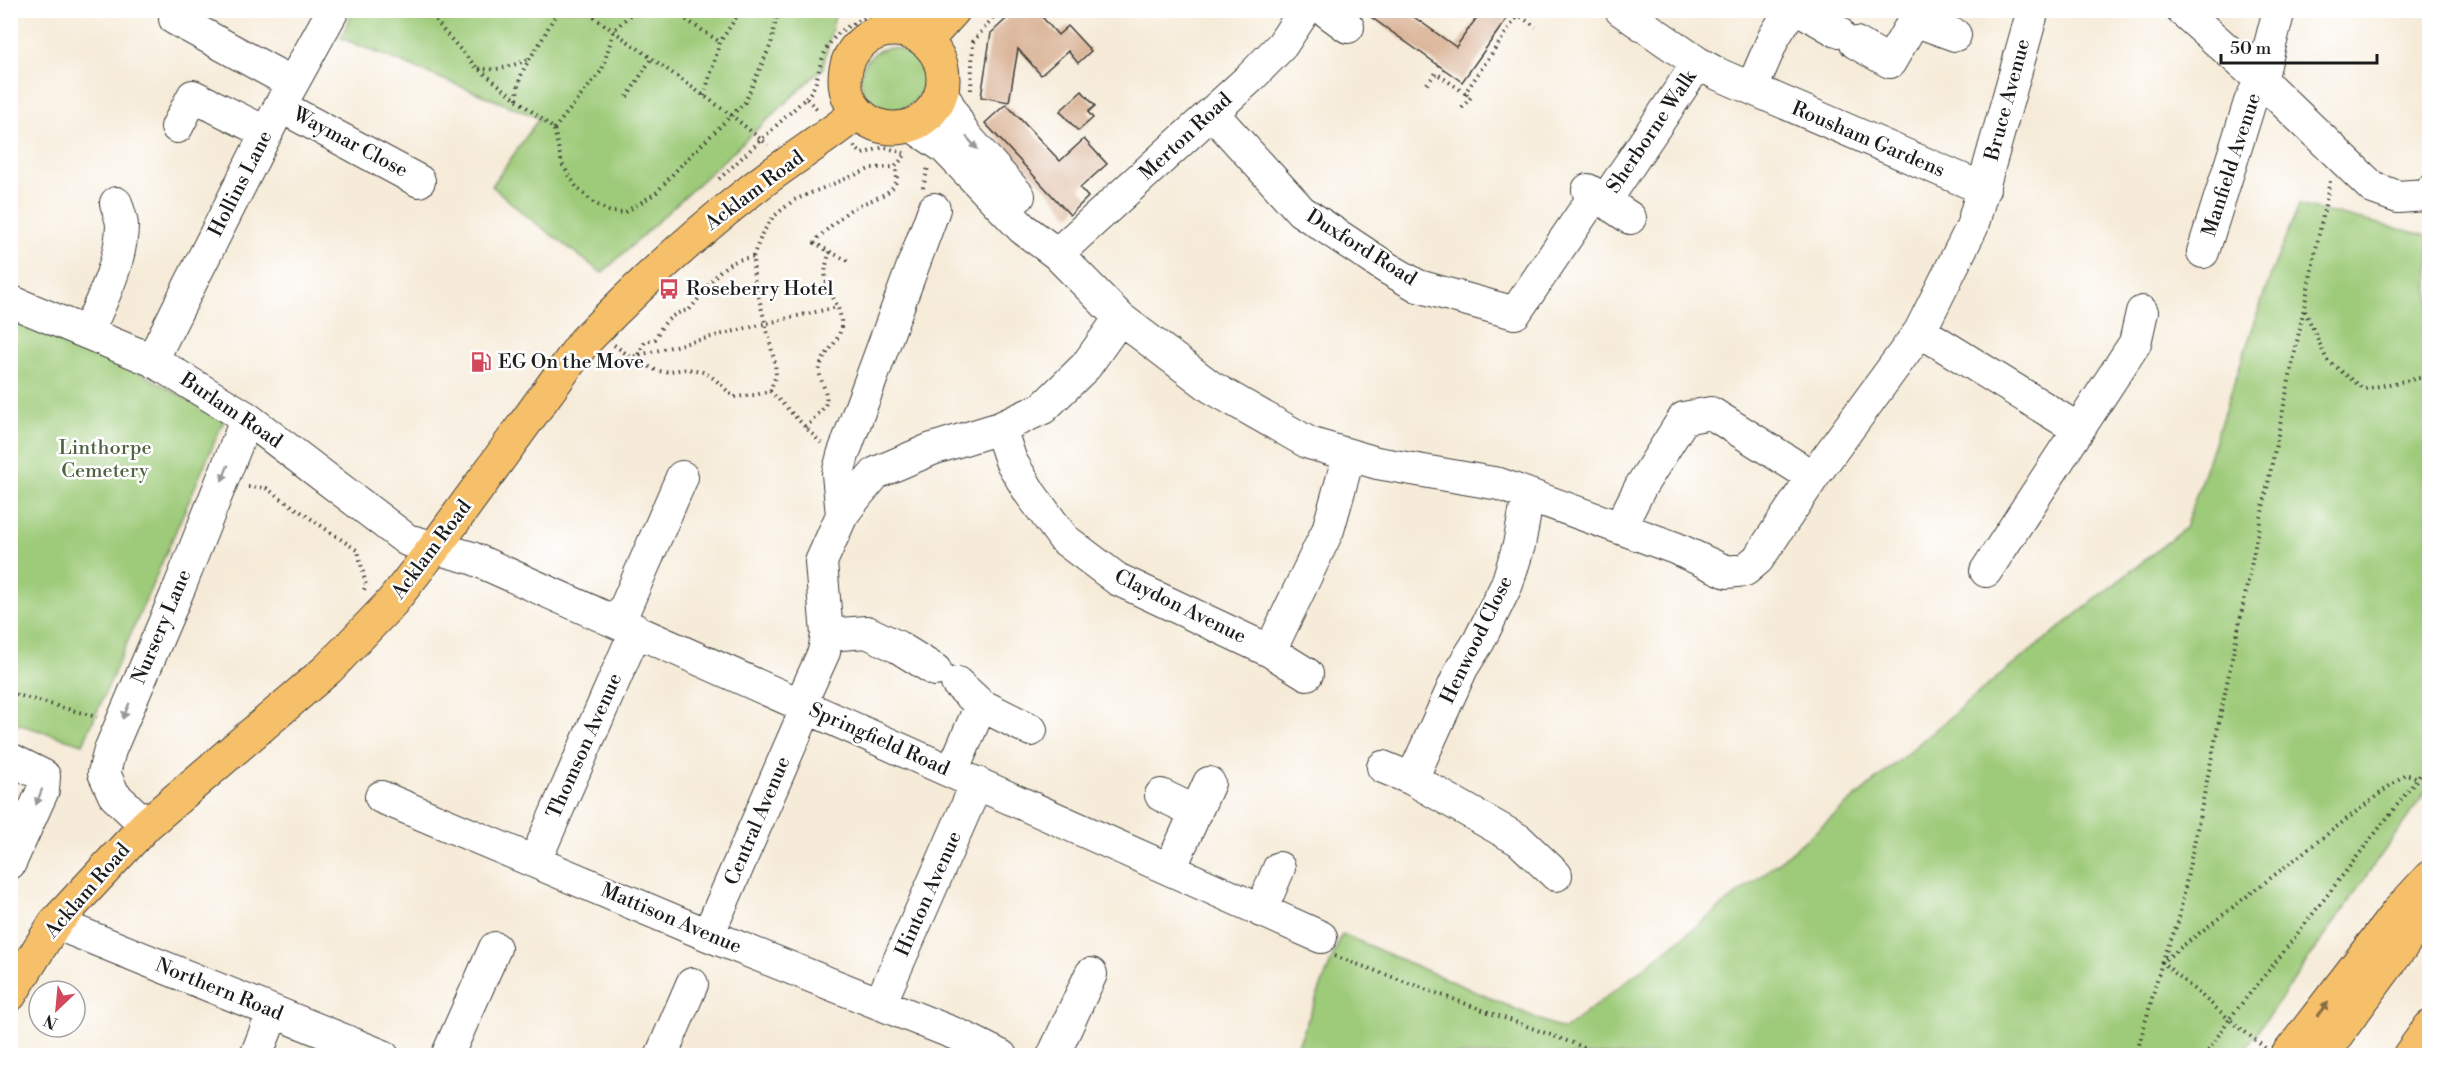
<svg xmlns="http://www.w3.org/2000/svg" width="2440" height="1066" font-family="'Libre Bodoni',serif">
  <rect width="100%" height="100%" fill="#fff"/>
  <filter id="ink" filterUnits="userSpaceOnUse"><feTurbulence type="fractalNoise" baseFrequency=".0167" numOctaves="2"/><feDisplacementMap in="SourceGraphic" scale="12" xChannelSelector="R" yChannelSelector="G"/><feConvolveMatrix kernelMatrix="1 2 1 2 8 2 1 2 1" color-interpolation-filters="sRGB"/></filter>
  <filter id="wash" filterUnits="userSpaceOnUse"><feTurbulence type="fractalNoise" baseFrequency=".008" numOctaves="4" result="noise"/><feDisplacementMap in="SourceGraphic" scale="24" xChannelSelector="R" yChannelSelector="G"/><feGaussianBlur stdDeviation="1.35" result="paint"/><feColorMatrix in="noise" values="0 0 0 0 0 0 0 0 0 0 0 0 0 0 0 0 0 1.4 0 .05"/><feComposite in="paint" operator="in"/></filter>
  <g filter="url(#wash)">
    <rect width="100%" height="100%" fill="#f6ebd8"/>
    <path fill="#9ecb79" stroke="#5d744a" stroke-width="1.5" d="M353 11V10L836 11 823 68 602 273 524 214 492 186 539 118 341 38Z
      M861 79a31 31 0 1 1 62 0a31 31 0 1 1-62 0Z
      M2299 205 2429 236V787L2241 1055H1294L1342 934 1564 1030 1790 853 1983 689 2185 528 2272 271Z
      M10 320 125 364 224 420 83 744 11 722Z"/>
    <g id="blocks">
      <path fill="#d9b295" d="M1016 10H1036L1058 35 1068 26 1091 51 1078 63 1068 51 1041 75 1018 49 1009 102 981 97 991 33Z
        M1361 10H1404L1456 47 1482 10H1500L1508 17 1462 82Z
        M1082 91 1095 106 1088 112 1093 118 1078 131 1060 111Z
        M1006 104 1060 161 1084 139 1107 164 1080 188 1088 197 1070 215 985 123Z"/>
    </g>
  </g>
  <g filter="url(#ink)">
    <use href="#blocks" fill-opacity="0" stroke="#3d3b38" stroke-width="1.5"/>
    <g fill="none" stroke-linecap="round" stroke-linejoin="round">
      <g stroke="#3d3b38" stroke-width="34">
        <path id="minor" d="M1325 10 1348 27
          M1621 10 1698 63 1718 74 1984 189
          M1801 10 1837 31
          M2182 10 2261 80 2373 188 2398 197 2426 195 2430 191
          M175 19 292 83
          M1914 20 1955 35
          M1856 43 1890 62 1920 10
          M1752 88 1774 37 1791 10
          M942 93 963 133 1019 196
          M280 106 419 181
          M1212 113 1301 211 1387 268 1418 286 1515 313 1595 195
          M911 125 944 147 1022 228 1057 254 1120 318 1211 387 1309 443 1377 463 1499 484 1675 548 1727 572 1745 570 1758 559 1813 477 1920 331 1972 227 2033 10
          M177 127 193 96 267 133
          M1588 190 1630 218
          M1605 201 1698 63
          M2203 252 2250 102 2261 80 2279 10
          M1057 254 1251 77 1282 45 1305 10
          M10 301 152 360 247 418 407 540 472 558 1321 937
          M1920 331 2078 429
          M87 333C102 300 121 263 122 226 122 219 118 210 116 203
          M152 360 280 106 333 10
          M1000 428 1011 461 1030 493 1064 539 1117 579 1270 651 1307 674
          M842 515 838 474 843 455 934 209
          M1620 527 1641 486 1684 418 1711 413 1813 477
          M1986 571 2135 343 2142 312
          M619 622 682 477
          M827 635 867 632 898 647 935 670
          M1270 651 1328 530 1349 455
          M957 683 981 705
          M800 705 824 652 827 635 821 562 842 515 858 494 876 473 932 449 1000 428 1043 408 1086 366 1120 318
          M10 759 44 776 43 790 10 863
          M1383 767 1412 779 1519 840 1556 875
          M952 772 981 705 1031 730
          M1412 779 1462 668 1479 641 1507 584 1519 545 1528 496
          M1161 795 1196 812
          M381 797 708 935 963 1037 1001 1056
          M146 825 114 795 104 773 110 750 180 586 247 418
          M535 861 636 630
          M1170 869 1209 783
          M1261 911 1279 868
          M55 923 383 1056
          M708 935 807 707
          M880 1004 977 783
          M256 1056 273 1012
          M447 1056 495 948
          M661 1056 692 984
          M1053 1056 1091 974"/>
      </g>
      <g stroke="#3d3b38" stroke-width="35">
        <path id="major" d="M845 79a49 49 0 1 1 98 0a49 49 0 1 1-98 0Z
          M926 41 954 10
          M10 995 55 923 146 825 328 669 392 602 435 547 584 342C636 288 691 237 750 191 785 163 824 140 858 112"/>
      </g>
      <g stroke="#3d3b38" stroke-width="35">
        <path id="highway" d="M2287 1056 2397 913 2430 877
          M2321 1056 2401 947 2430 904
          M2409 1056 2430 1027"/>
      </g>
      <path stroke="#3d3b38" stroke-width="4" stroke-dasharray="1.5 4.5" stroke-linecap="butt" d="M430 10 442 29 476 67 554 129 562 164 577 188 594 203 609 211 624 213 656 193 682 164 745 102 771 44 778 10
        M584 10 731 115 768 145
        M671 10 720 42
        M1424 10H1425
        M1511 10 1536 27
        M479 68C496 72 511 66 527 60
        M1427 84 1436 73 1465 93 1518 15
        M971 90 973 42 999 10
        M704 96 720 42 741 10
        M627 97 651 59
        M806 98C818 85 816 77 822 60 832 28 857 21 885 10
        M517 99C517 71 531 59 544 36 550 25 552 17 563 10
        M1462 108 1471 97 1465 93
        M554 129 602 70 614 30 635 10
        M854 146 862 154 884 147 904 153
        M719 179 806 98 819 111
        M923 188 928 167
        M830 252 849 261
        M753 257C716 261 711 286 689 310 671 313 663 323 655 339L645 342 638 355C659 384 674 364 700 371 715 376 723 388 734 397L755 395 770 391
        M2305 311 2327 360 2364 389 2430 376
        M614 345 631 357C700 340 768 322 838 307
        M770 391 776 375 775 363 754 278 753 257 762 234 773 217 794 200 872 168 895 167 906 154
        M770 391 821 443
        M806 428C811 421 819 414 824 407 832 395 817 380 820 367 824 352 839 343 841 327 843 309 829 295 826 279 824 270 827 260 830 252L815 243 818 238C828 229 839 218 850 210 867 199 906 195 895 167
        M248 487 266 488 358 551 366 585 363 592
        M10 693 97 717
        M1335 956 1608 1056
        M2265 1048 2229 1019 2274 964 2418 778
        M2136 1056 2162 962 2405 774 2418 778 2430 761
        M2205 1056 2229 1019 2162 962 2178 922 2330 181"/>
      <use href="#minor" stroke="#fff" stroke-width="32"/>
      <use href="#major" stroke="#f6c06b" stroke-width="33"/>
      <use href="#highway" stroke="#f6c06b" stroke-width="33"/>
    </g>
    <defs><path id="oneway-solid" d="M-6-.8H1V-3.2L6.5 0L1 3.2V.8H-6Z" transform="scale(1.5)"/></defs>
    <g fill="#999">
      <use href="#oneway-solid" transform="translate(972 143) rotate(48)"/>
      <use href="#oneway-solid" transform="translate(225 473) rotate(112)"/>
      <use href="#oneway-solid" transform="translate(126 711) rotate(113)"/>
      <use href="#oneway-solid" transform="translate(39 797) rotate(111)"/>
    </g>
    <use fill="#896e44" href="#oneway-solid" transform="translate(2323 1009) rotate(-52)"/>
  </g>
  <defs>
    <g id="bus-bare" transform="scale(1.62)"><path d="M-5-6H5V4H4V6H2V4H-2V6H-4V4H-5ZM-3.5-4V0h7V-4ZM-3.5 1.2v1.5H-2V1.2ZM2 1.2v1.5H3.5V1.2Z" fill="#d1495b" stroke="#fff" stroke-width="2.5" paint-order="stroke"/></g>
    <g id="fuel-bare" transform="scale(1.62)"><path d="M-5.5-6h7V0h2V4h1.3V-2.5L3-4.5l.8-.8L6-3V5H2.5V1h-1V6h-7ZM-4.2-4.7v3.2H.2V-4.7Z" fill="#d1495b" stroke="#fff" stroke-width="2.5" paint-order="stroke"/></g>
  </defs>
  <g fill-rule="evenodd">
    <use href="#bus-bare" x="669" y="289"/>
    <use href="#fuel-bare" x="481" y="362"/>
  </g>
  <g text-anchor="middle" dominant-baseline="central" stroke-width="5" stroke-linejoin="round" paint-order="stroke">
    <g font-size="20" fill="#1c1c1c" stroke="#fff">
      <text transform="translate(2008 100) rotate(-75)">Bruce Avenue</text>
      <text transform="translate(1652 132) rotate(-56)">Sherborne Walk</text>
      <text transform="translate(1186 137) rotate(-43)">Merton Road</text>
      <text transform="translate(1868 140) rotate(23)">Rousham Gardens</text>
      <text transform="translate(350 143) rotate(28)">Waymar Close</text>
      <text transform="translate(2232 165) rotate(-72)">Manfield Avenue</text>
      <text transform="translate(241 184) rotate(-63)">Hollins Lane</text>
      <text transform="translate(755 191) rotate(-37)">Acklam Road</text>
      <text transform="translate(1361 248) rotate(32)">Duxford Road</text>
      <text transform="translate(231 411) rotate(34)">Burlam Road</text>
      <text transform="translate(432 550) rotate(-53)">Acklam Road</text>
      <text transform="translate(1180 607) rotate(26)">Claydon Avenue</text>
      <text transform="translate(162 627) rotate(-67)">Nursery Lane</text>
      <text transform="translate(1477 640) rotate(-64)">Henwood Close</text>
      <text transform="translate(879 740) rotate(24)">Springfield Road</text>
      <text transform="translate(585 746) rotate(-66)">Thomson Avenue</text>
      <text transform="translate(758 821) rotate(-67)">Central Avenue</text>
      <text transform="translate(88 891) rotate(-49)">Acklam Road</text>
      <text transform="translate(929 894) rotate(-66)">Hinton Avenue</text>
      <text transform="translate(671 919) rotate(23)">Mattison Avenue</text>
      <text transform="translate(219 990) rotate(22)">Northern Road</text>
    </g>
    <g font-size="20" fill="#1c1c1c" stroke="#fff" text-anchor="start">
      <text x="686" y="289">Roseberry Hotel</text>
      <text x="498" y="362">EG On the Move</text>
    </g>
    <g font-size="20" fill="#506241" stroke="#fff">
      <text x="105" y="448">Linthorpe<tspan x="105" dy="23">Cemetery</tspan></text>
    </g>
  </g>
  <rect width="2440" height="1066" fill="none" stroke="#fff" stroke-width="36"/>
  <g transform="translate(57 1009) rotate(206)"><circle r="28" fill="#ffffff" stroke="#a4a4a4" stroke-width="1.5"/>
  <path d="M0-4.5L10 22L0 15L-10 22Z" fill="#d1495b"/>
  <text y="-9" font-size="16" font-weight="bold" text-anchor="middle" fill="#1c1c1c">N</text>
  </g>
  <path d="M2221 54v9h156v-9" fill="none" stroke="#1c1c1c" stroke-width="3"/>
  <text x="2230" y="54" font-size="18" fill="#1c1c1c" stroke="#ffffff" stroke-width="4.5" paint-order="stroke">50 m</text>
</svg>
